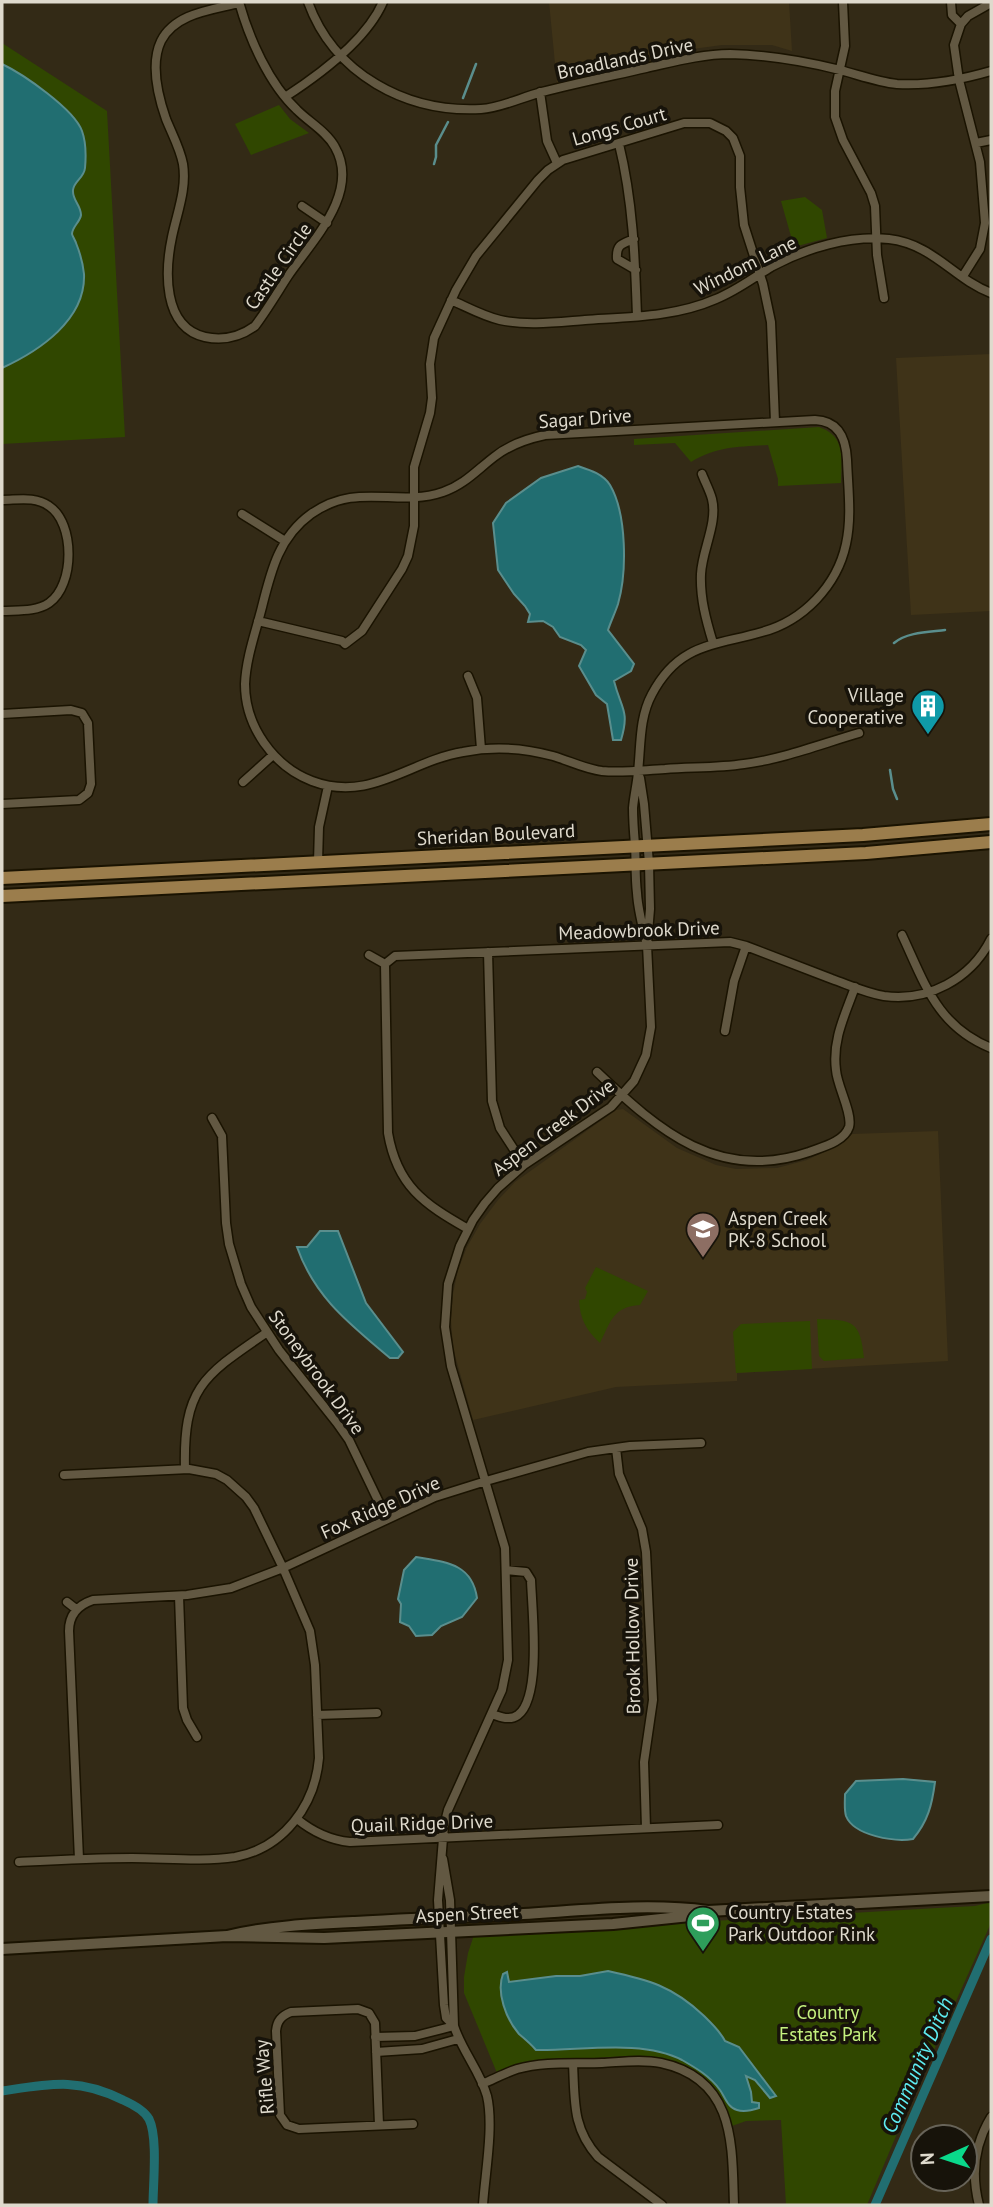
<svg xmlns="http://www.w3.org/2000/svg" width="993" height="2207" font-family="'PT Sans',sans-serif">
  <rect width="100%" height="100%" fill="#332a16"/>
  <path fill="#3f3318" d="M549 2H789L792 51 772 45H722L678 51 557 84Z
    M991 354V611L911 615 896 358Z
    M623 1109 677 1148 716 1165 736 1169 777 1168 807 1160 841 1144 852 1134 938 1131 948 1361 737 1373V1381L616 1387 473 1420 453 1348 451 1319 453 1294 458 1270 467 1247 480 1224 498 1200 515 1182 616 1110Z"/>
  <path fill="#304700" d="M2 43 107 111 125 437 2 444Z
    M279 105 290 119 309 133 251 155 235 124Z
    M805 197 822 210 827 238 794 247 781 201Z
    M819 427C847 437 841 458 841 483L778 486V479L768 445C738 447 717 446 691 462L675 443 634 445V439Z
    M596 1267 648 1291 640 1305C613 1307 611 1321 600 1343 586 1330 580 1319 579 1300L585 1299 587 1292 585 1288Z
    M817 1319C854 1320 860 1321 864 1358L824 1361 819 1356Z
    M810 1321 812 1369 736 1373 733 1332 741 1324Z
    M991 1902V1923L904 2117 867 2205H786L781 2120 746 2121 732 2126C720 2088 687 2059 646 2056 625 2055 603 2058 581 2059 552 2061 525 2061 497 2073L464 1993V1977L468 1953 474 1935 937 1908 975 1906Z"/>
  <path fill="#216e71" stroke="#5a8e8d" stroke-width="2" d="M2 64C23 74 74 109 82 131 86 142 86 157 85 168 84 178 74 181 73 190 72 200 81 205 81 215 80 222 72 227 72 234 72 235 76 242 76 243 80 253 83 263 84 274 86 320 39 351 2 368Z
    M578 466C590 470 603 474 610 485 627 514 627 573 618 604 615 613 611 621 608 630L634 664 631 671 614 681C621 709 630 710 621 740H613L607 704 596 695 579 666 586 650 581 645 560 637 553 627 543 621 528 622 530 614 525 606 514 594 498 570 493 523 506 503 541 478Z
    M320 1231H338L366 1303 403 1352 398 1358H390C350 1324 315 1298 297 1247H307Z
    M416 1557C445 1562 472 1563 477 1598L462 1617 441 1626 432 1635 416 1636 409 1626 400 1622 401 1604 398 1599 404 1570Z
    M903 1779 935 1782C932 1805 928 1821 913 1839 895 1842 854 1836 846 1816 844 1809 845 1801 845 1794L856 1781Z
    M608 1971C649 1980 672 1986 703 2015 712 2024 720 2031 725 2041L739 2047 776 2096 770 2098 755 2080 746 2076 751 2092 752 2102 759 2103V2108C753 2110 743 2112 737 2110 728 2108 725 2097 720 2090 710 2076 696 2068 682 2060 642 2039 580 2051 536 2050 531 2044 525 2039 519 2034 506 2019 496 1992 503 1974L507 1972 509 1982 556 1976H580Z"/>
  <g fill="none" stroke-linecap="round" stroke-linejoin="round">
    <path stroke="#5a8e8d" stroke-width="2.5" d="M463 98 476 64
      M434 164 436 157V145L448 122
      M894 643C907 632 929 632 945 630
      M890 770 893 789 897 799"/>
    <path stroke="#216e71" stroke-width="9" d="M2 2091C49 2084 78 2077 123 2100 132 2104 144 2110 149 2119 158 2137 153 2184 153 2205
      M875 2205 991 1939"/>
    <g stroke="#1a1301" stroke-width="11">
      <path id="street" d="M239 2C249 38 269 84 297 110 309 122 327 132 335 147 361 193 311 242 288 276 277 293 267 310 255 326 240 337 224 341 205 337 162 327 165 270 172 237 177 213 187 189 183 164 180 148 172 134 166 119 158 96 150 64 161 41 175 13 212 10 239 3
        M308 2C334 74 406 113 481 109 501 108 522 97 542 92 577 83 611 76 646 68 673 62 702 54 730 54 768 55 804 61 840 70 859 75 878 82 897 84 930 86 960 80 991 71
        M843 2 845 46 835 91V117L843 140 871 193 875 206 877 255 884 298
        M951 2 952 15 961 24
        M540 92 547 141 557 163
        M285 97C319 75 367 39 383 2
        M976 143 991 140
        M619 144C633 201 635 258 637 316
        M302 206 327 223
        M634 239C622 244 616 244 617 259L636 270
        M963 276 980 249 985 223 980 162 959 80 954 45 961 24 968 16 991 3
        M451 300C467 307 483 316 500 320 527 326 558 322 585 320 629 317 675 317 716 299 736 291 753 278 771 267 806 248 850 235 889 239 933 244 954 279 991 293
        M702 474C705 482 710 491 712 499 718 523 702 550 701 574 700 598 706 620 713 643
        M2 500C18 500 35 496 49 506 75 523 75 585 49 603 36 612 17 610 2 611
        M242 514 285 541
        M258 621 342 641 345 644 362 631 402 569 408 556 414 526V467L430 413 432 398 430 364 434 338 456 290 476 256 538 180 548 170 563 160 684 123H710L726 131 733 138 740 156V187L744 225 763 284 771 322 775 422
        M468 676 477 698 481 749
        M2 714 71 710 82 713 88 723 91 784 88 793 79 800 2 804
        M243 782 273 755
        M318 862 319 827 328 786
        M902 935C925 984 937 1026 991 1048
        M647 945C643 928 638 911 637 893 635 877 636 861 635 845 634 833 633 821 633 808 634 796 637 784 638 772 641 745 639 718 652 694 679 643 714 646 762 632 803 621 837 586 846 544 852 517 848 488 847 460 846 439 839 421 815 420L545 435C526 439 509 445 494 457 477 470 464 485 443 492 396 508 358 481 311 514 279 537 271 571 262 607 256 631 246 658 245 684 245 726 273 766 312 781 370 803 409 761 463 752 493 746 524 748 553 756 570 761 585 769 602 771 623 773 644 770 665 769 691 767 718 768 744 764 783 759 821 744 859 733
        M488 952 492 1101 500 1128 524 1165
        M369 955 385 964
        M385 964 395 956 730 942 746 946C775 957 804 968 832 979 849 985 866 993 884 996 928 1002 971 979 991 939
        M385 964 388 1133C397 1186 424 1204 468 1229
        M725 1031 734 981 746 946
        M597 1072C659 1131 719 1183 809 1152 822 1147 844 1142 849 1127 853 1114 837 1086 836 1070 832 1040 845 1015 855 987
        M212 1118 222 1136 226 1223 229 1244 241 1284 251 1307 279 1350 337 1423 349 1440 387 1519
        M616 1448 619 1474 642 1529 646 1552 653 1700 644 1762 646 1828
        M185 1469C183 1388 203 1376 266 1333
        M179 1596 183 1708 187 1720 197 1737
        M67 1602 76 1609
        M492 1714C500 1717 510 1721 518 1715 542 1697 532 1609 531 1580L526 1572 506 1570
        M317 1715 377 1713
        M297 1819C313 1832 329 1840 350 1842L718 1825
        M79 1859 69 1631C69 1615 78 1605 93 1600L187 1595 231 1588 283 1568 435 1497 486 1481 588 1452 630 1446 701 1443
        M443 1859 450 1900 454 2026C462 2051 480 2071 487 2096 494 2126 485 2174 483 2205
        M19 1862C57 1860 94 1858 132 1858 166 1858 202 1862 235 1857 284 1848 315 1805 319 1758L315 1665 310 1631 283 1568 254 1508 246 1497 227 1480 216 1474 189 1469 64 1475
        M454 2026 446 2018 444 2005 438 1900 444 1826 448 1810 502 1690 508 1660 505 1548 451 1366 445 1327 448 1284 460 1246 473 1220 485 1203 498 1188 524 1165 611 1107 634 1081 646 1055 651 1027 647 945 650 909 649 863 644 804 640 778
        M375 2037 415 2036 454 2026
        M376 2052 422 2049 458 2039
        M573 2064C575 2101 572 2128 598 2157L662 2205
        M482 2084C494 2079 505 2073 517 2069 544 2061 575 2064 602 2063 622 2062 642 2059 661 2063 736 2079 732 2146 734 2205
        M379 2125 375 2023 369 2013 358 2009 291 2012C281 2016 277 2021 276 2031L280 2115 287 2125 299 2129 413 2124
        M979 2205C971 2174 974 2145 991 2117"/>
    </g>
    <g stroke="#1a1301" stroke-width="14">
      <path id="secondary" d="M227 1936C268 1926 313 1924 355 1922 405 1919 455 1917 505 1915 571 1912 642 1902 708 1911L991 1896
        M2 1949 227 1936 324 1938 613 1924 690 1916 702 1913"/>
    </g>
    <g stroke="#1a1301" stroke-width="16">
      <path id="primary" d="M2 878 863 835 991 824
        M2 896 866 853 991 842"/>
    </g>
    <use href="#street" stroke="#625842" stroke-width="8"/>
    <use href="#secondary" stroke="#625842" stroke-width="10"/>
    <use href="#primary" stroke="#9b7d4c" stroke-width="12"/>
  </g>
  <defs>
    <g id="building-pin" transform="scale(1.75)"><path d="M0 17L-7.5 6A9.5 9.5 0 1 1 7.5 6Z" fill="#0f9aa8" stroke="#17130a"/><path d="M-4-6H4V6H1V3H-1V6H-4ZM-2.5-4.3h1.7v1.8h-1.7ZM.8-4.3h1.7v1.8H.8ZM-2.5-1h1.7V.8h-1.7ZM.8-1h1.7V.8H.8Z" fill="#fff"/></g>
    <g id="school-pin" transform="scale(1.75)"><path d="M0 17L-7.5 6A9.5 9.5 0 1 1 7.5 6Z" fill="#8d6e63" stroke="#17130a"/><path d="M0-5L7-2L0 1L-7-2ZM-4 1L0 2.5L4 1V4Q0 6-4 4Z" fill="#fff"/></g>
    <g id="stadium-pin" transform="scale(1.75)"><path d="M0 17L-7.5 6A9.5 9.5 0 1 1 7.5 6Z" fill="#2e9e5b" stroke="#17130a"/><path d="M0-5a6.5 5 0 1 0 0 10a6.5 5 0 1 0 0-10ZM-3.5-1.8h7v3.6h-7Z" fill="#fff"/></g>
  </defs>
  <g fill-rule="evenodd">
    <use href="#building-pin" x="928" y="706"/>
    <use href="#school-pin" x="703" y="1229"/>
    <use href="#stadium-pin" x="703" y="1923"/>
  </g>
  <g text-anchor="middle" dominant-baseline="central" stroke-width="7" stroke-linejoin="round" paint-order="stroke">
    <g font-size="19" fill="#dfdacd" stroke="#17130a">
      <text transform="translate(625 58) rotate(-12)">Broadlands Drive</text>
      <text transform="translate(619 126) rotate(-16)">Longs Court</text>
      <text transform="translate(745 265) rotate(-26)">Windom Lane</text>
      <text transform="translate(278 266) rotate(-55)">Castle Circle</text>
      <text transform="translate(585 418) rotate(-4)">Sagar Drive</text>
      <text transform="translate(496 834) rotate(-3)">Sheridan Boulevard</text>
      <text transform="translate(639 930) rotate(-2)">Meadowbrook Drive</text>
      <text transform="translate(553 1127) rotate(-37)">Aspen Creek Drive</text>
      <text transform="translate(317 1372) rotate(54)">Stoneybrook Drive</text>
      <text transform="translate(380 1507) rotate(-24)">Fox Ridge Drive</text>
      <text transform="translate(632 1636) rotate(-91)">Brook Hollow Drive</text>
      <text transform="translate(422 1823) rotate(-2)">Quail Ridge Drive</text>
      <text transform="translate(467 1913) rotate(-3)">Aspen Street</text>
      <text transform="translate(264 2077) rotate(-95)">Rifle Way</text>
    </g>
    <g font-size="19" fill="#dfdacd" stroke="#17130a" text-anchor="start">
      <text x="904" y="695" text-anchor="end">Village<tspan x="904" dy="22">Cooperative</tspan></text>
      <text x="728" y="1218">Aspen Creek<tspan x="728" dy="22">PK-8 School</tspan></text>
      <text x="728" y="1912">Country Estates<tspan x="728" dy="22">Park Outdoor Rink</tspan></text>
    </g>
    <g font-size="19" fill="#c5f27f" stroke="#17130a">
      <text x="828" y="2012">Country<tspan x="828" dy="22">Estates Park</tspan></text>
    </g>
    <g font-size="21" font-style="italic" fill="#5eecf1" stroke="#17130a">
      <text transform="translate(917 2065) rotate(-66)">Community Ditch</text>
    </g>
  </g>
  <rect width="993" height="2207" fill="none" stroke="#dfdacd" stroke-width="7"/>
  <g transform="translate(944 2158) rotate(267)"><circle r="33" fill="#17130a" stroke="#676358" stroke-width="2"/>
  <path d="M0-5L12 26L0 18L-12 26Z" fill="#0ad98b"/>
  <text y="-10" font-size="19" font-weight="bold" text-anchor="middle" fill="#dfdacd">N</text>
  </g>
</svg>
